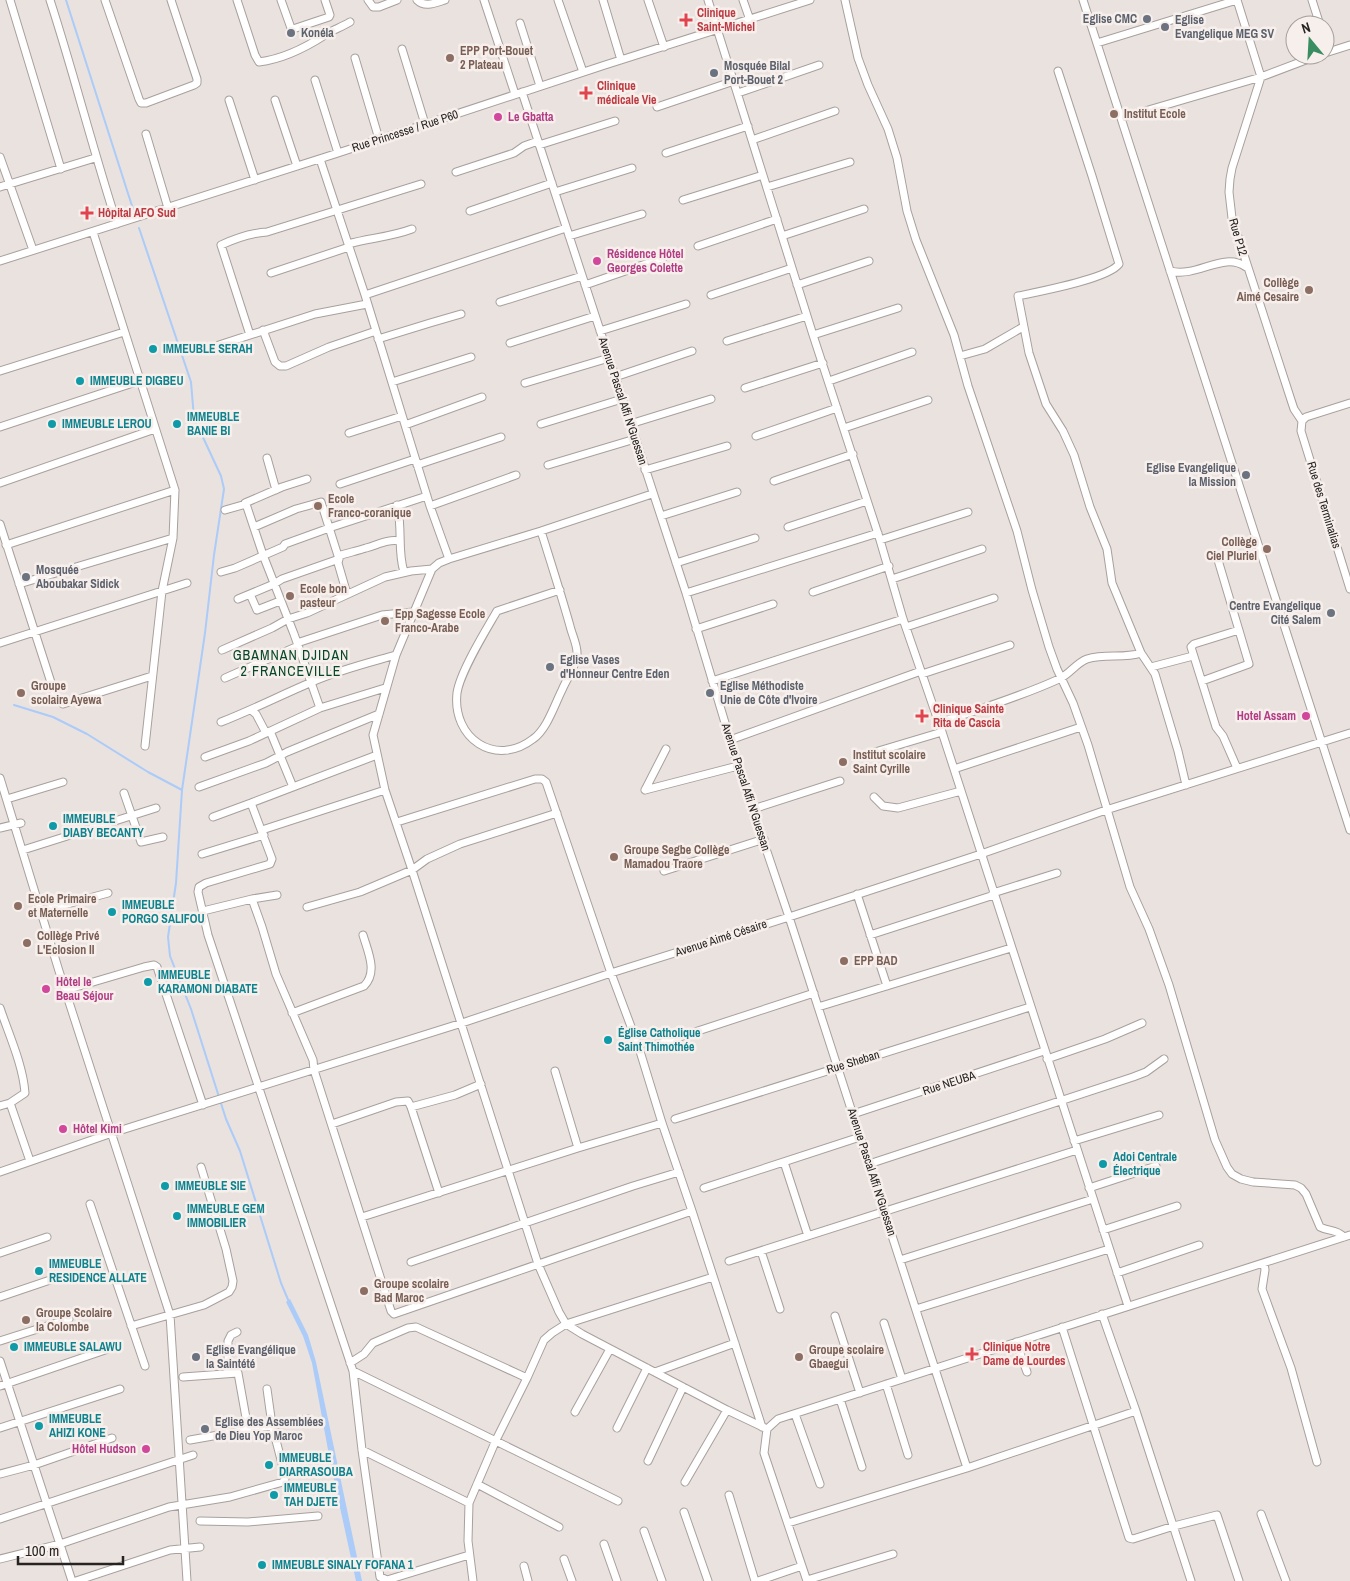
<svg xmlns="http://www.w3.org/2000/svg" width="1350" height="1581" font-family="'Archivo Narrow',sans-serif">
  <rect width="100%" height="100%" fill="#eae2de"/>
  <path fill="#abcbf9" d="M290 1299 308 1335 316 1362 362 1581H356L331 1466 312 1363 303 1336 286 1302Z"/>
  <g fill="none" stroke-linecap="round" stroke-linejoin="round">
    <path stroke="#abcbf9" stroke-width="2" d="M66 0 133 209
      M139 228 191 382 194 418 221 476 224 489 214 555 205 633 182 790 176 883 168 937 170 956 191 1009 226 1119 240 1151 281 1283 289 1302
      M14 705 53 717 87 734 148 772 182 790"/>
    <g stroke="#a8a09d" stroke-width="9">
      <path id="minor" d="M10 0 61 169
        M50 0C74 74 93 150 117 224
        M105 0 139 99 141 103H146L194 85 197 83V79L171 0
        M237 0 255 55 259 62C283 59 305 48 325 35 332 30 342 27 350 22
        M281 0 291 28 293 29 329 17 330 15 325 0
        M368 0 373 7H379L397 0
        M417 0C425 8 435 3 445 0
        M484 0 515 94
        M558 0 583 72
        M603 0 621 60
        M648 0 664 47
        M708 0 813 335 880 540 903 619 942 732 1128 1306
        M743 0 750 20
        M845 0 858 58 868 85 888 129 897 158 907 211 916 240 954 335 968 386 1017 531 1032 590 1049 647 1057 669 1073 703 1088 745 1130 887 1149 929 1169 985 1215 1140 1227 1167 1232 1174 1241 1179 1253 1182 1295 1185 1301 1188 1306 1194 1320 1227C1329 1232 1335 1228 1344 1237
        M1083 0 1350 830
        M1237 0 1261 77
        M1312 0 1320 25
        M520 23 540 86
        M1325 39 1329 51
        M1097 43 1237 0
        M402 49 425 124
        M1325 53 1350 45
        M355 58 379 139
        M1058 71 1092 176 1119 264C1108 279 1037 292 1018 296L1029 353 1046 404 1063 431 1074 455 1090 507 1107 549 1112 583 1141 653 1155 674 1178 751 1186 785
        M1261 77 1232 168 1230 179 1229 192 1232 218 1291 400 1294 409 1302 421
        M315 80 338 153
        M522 92 686 593 738 766 789 917 967 1468
        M738 93 819 65
        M229 100 255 180
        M275 100 297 166
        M657 107 734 81
        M1121 118 1261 77 1319 55
        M146 134 168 208
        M752 140 835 111
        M539 145 615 121
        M666 153 748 126
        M0 157 33 250
        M320 159 365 295 430 506 449 559
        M456 172 514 153 524 146 538 141
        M0 187 95 158
        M767 187 850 162
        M555 192 632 168
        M683 200 763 175
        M470 211 552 183
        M93 232 175 490 173 538 162 591 145 746
        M569 236 642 214
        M782 236 864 209
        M348 244C369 238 391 237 412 229
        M698 246 777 219
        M0 261 338 153 605 65 810 0
        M1170 271C1198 278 1223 251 1246 267
        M271 273 349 247
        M585 285 663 258
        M797 285 869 261
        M365 295 566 228
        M711 295 792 268
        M500 302 582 276
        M263 330 275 362 280 366H286L329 347 376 331
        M600 331 686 304
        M250 335 221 245C236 238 250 233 267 232L421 184
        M813 335 898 308
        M378 339 430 323 461 314
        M727 341 807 316
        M510 343 595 316
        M219 345 315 314 367 304
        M960 356 985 349 1023 327
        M0 371 124 332
        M615 377 692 351
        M829 381 912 352
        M392 382 471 357
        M525 383 609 358
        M745 388 823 363
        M1302 421 1301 431 1350 589
        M1302 421 1306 417 1350 403
        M541 424 622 399
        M630 424 711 399
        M405 425 482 397
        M0 427 139 381
        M844 428 928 400
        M349 433 402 416
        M756 436 837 408
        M267 458 276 490
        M417 465 501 437
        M548 465 635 439
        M645 470 727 446
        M774 481 853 454
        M0 483 155 429
        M340 484 415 459
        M652 494 541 531 449 559 439 563 432 569 396 655 373 735 385 790 412 870 538 1264 559 1312 566 1324 582 1334 727 1410 767 1429
        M245 505V503L282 487 307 479
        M397 505C403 529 397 550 404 572
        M430 506 516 475
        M225 510 246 504 263 555 294 634 320 708
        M661 516 737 492
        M0 524 56 698 63 704 152 676
        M254 527 296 509 321 502 339 559 338 563 347 594
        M788 527 867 501
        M541 531C551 563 561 594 570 626 572 635 578 646 577 655 576 666 566 680 562 690 554 706 547 729 533 739 495 768 452 738 457 693 460 672 486 630 497 611L560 590
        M880 540 968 512
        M6 545 175 490
        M338 556C347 553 357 551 366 548 378 545 386 539 400 541
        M676 563 755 538
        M221 572 235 568 283 547 285 544 332 527 427 496
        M892 579 982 549
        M19 584 173 538
        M813 592 889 566
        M686 593 878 533
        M250 594 257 610 280 601
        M238 599 274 584 282 579 339 559
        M906 627 994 598
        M696 629 773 604
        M0 643 187 583
        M297 643 382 615 413 612
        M222 650 272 628 288 619 307 613 385 577 411 571 432 569
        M1151 667 1193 656
        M922 674 1010 645
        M225 678 298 646
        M712 681 903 619
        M1202 681 1249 664 1218 560
        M251 710 256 714 266 733
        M221 722C252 710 281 695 312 682 339 670 368 663 396 655
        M939 723C979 709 1020 697 1059 679 1070 674 1076 663 1087 659 1106 653 1123 659 1141 653
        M270 731 293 787
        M730 740 921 671
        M875 752 942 732
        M377 755 251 803 272 859 270 864 206 883 199 887 198 892 208 935 353 1371 362 1450 380 1577 387 1580 469 1555
        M205 757 249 741 320 708 385 688
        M1237 768 1223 736 1216 727 1191 647 1194 644 1239 630
        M954 769 1081 727
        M0 778 59 971 170 1315 187 1581
        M199 787 266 763 287 752 379 714
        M645 790 738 766
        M645 790 666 749
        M124 793 141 842 163 837
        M874 797 883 806 898 808 961 791
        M7 799 63 782
        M753 809 840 781
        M213 817 251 803
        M397 822 535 779H542L546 782 611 973 639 1048 662 1123 692 1211 762 1427
        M0 828 21 823
        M262 830 385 790
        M23 850 156 808
        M202 854 264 835
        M664 871 764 839
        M993 893 1057 873
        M857 894 887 986
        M252 899 262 927 276 974 313 1060 314 1070 391 1311 394 1314 692 1211
        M307 907 360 892 412 870 427 859 460 844 557 813
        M41 911 108 893
        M203 911 252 899 277 895
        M870 935 994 895
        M66 990 144 967 154 965 157 967 203 1105
        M818 1007 1011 948
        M0 1008C9 1035 23 1065 25 1093L10 1103
        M292 1013 364 986C378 972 368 952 363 935
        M649 1047 814 993
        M1047 1059 1105 1039 1142 1023
        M555 1071 578 1148
        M0 1106 10 1103 30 1161
        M411 1107 439 1193
        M853 1114 1044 1051
        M675 1119 1030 1007
        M332 1124 396 1102 408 1101 411 1107 455 1095 481 1084
        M1074 1141 1159 1115
        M784 1162 808 1236
        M869 1164 1133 1077 1146 1072 1164 1059
        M0 1172 112 1133 462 1023 611 973 789 917 981 854 1106 810 1350 733
        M704 1188 860 1137
        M1089 1188 1156 1166
        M90 1204 145 1366
        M362 1217 578 1148 662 1123
        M1103 1230 1177 1206
        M761 1251 780 1309
        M0 1253 47 1237
        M900 1260 1093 1199
        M729 1261 1077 1150
        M411 1262 633 1186 679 1172
        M1264 1263 1265 1270 1262 1289 1291 1368 1317 1462
        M1117 1273 1199 1245
        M0 1297 59 1277
        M916 1309 1109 1249
        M1102 1314 1136 1411 1191 1581
        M835 1316 860 1393
        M884 1323 902 1379
        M131 1326 204 1305 229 1292 232 1287 233 1281 226 1249 201 1167
        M1062 1327 1129 1538 1133 1539 1174 1526 1217 1515 1239 1581
        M0 1341 69 1319
        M1016 1342 1027 1372
        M0 1361 72 1581
        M350 1363 364 1354 373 1343 408 1328 416 1327 527 1378
        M353 1371 618 1501
        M655 1372 735 1343
        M228 1373V1341L231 1335 237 1332
        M183 1377 238 1373 248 1429
        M886 1384 908 1455
        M0 1386 108 1349
        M840 1399 862 1467
        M575 1412 610 1349
        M795 1414 820 1484
        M0 1428 120 1389
        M617 1428 647 1368
        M190 1440 309 1419
        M362 1450 469 1503
        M648 1461 683 1387
        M0 1474 34 1465 112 1438
        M685 1482 727 1410
        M477 1484 559 1527
        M729 1495 755 1581
        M684 1512 708 1581
        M1261 1514 1286 1581
        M0 1519 193 1455
        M200 1521 248 1522 318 1516
        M788 1523 967 1468 1136 1411
        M644 1531 662 1581
        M604 1544 617 1581
        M0 1559 60 1544 169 1507 230 1497 283 1482 285 1479V1475L272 1425 267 1389
        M564 1559 572 1581
        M524 1566 528 1581
        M807 1580 893 1554
        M76 1581 170 1550 200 1547
        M473 1581 468 1541 469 1503 496 1440 527 1378 544 1340 552 1333 566 1324 713 1277
        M758 1581 802 1566
        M807 1581 764 1453 767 1429 778 1419 1350 1235"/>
    </g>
    <use href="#minor" stroke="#fff" stroke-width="7"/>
  </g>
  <g fill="#6b7280" stroke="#f7efeb" stroke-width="2">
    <circle cx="1147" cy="19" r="5"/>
    <circle cx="1165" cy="27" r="5"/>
    <circle cx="291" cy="33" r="5"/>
    <circle cx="714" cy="73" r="5"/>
    <circle cx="1246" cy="475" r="5"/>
    <circle cx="26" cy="577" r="5"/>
    <circle cx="1331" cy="613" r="5"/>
    <circle cx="550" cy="667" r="5"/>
    <circle cx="710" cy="693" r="5"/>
    <circle cx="196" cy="1357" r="5"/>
    <circle cx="205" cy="1429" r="5"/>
  </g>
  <g fill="#e0444e" stroke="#f7efeb" stroke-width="2">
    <path d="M683.5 12.5h5v5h5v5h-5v5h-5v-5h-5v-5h5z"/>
    <path d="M583.5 85.5h5v5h5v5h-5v5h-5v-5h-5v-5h5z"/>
    <path d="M84.5 205.5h5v5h5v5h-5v5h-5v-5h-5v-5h5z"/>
    <path d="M919.5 708.5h5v5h5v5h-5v5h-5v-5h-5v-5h5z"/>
    <path d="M969.5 1346.5h5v5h5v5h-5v5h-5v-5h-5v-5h5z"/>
  </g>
  <g fill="#8d6e63" stroke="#f7efeb" stroke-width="2">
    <circle cx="450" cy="58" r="5"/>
    <circle cx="1114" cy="114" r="5"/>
    <circle cx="1309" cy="290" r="5"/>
    <circle cx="318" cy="506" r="5"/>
    <circle cx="1267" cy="549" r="5"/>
    <circle cx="290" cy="596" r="5"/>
    <circle cx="385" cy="621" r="5"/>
    <circle cx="21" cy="693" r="5"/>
    <circle cx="843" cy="762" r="5"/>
    <circle cx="614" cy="857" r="5"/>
    <circle cx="18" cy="906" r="5"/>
    <circle cx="27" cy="943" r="5"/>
    <circle cx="844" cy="961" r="5"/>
    <circle cx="364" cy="1291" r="5"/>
    <circle cx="26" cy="1320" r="5"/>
    <circle cx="799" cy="1357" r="5"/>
  </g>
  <g fill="#d1479c" stroke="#f7efeb" stroke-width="2">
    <circle cx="498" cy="117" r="5"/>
    <circle cx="597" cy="261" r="5"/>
    <circle cx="1306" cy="716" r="5"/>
    <circle cx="46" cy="989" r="5"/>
    <circle cx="63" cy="1129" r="5"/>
    <circle cx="146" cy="1449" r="5"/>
  </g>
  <g fill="#0f9aa8" stroke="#f7efeb" stroke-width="2">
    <circle cx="153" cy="349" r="5"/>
    <circle cx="80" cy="381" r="5"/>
    <circle cx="52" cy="424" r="5"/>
    <circle cx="177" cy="424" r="5"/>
    <circle cx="53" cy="826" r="5"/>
    <circle cx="112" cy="912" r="5"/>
    <circle cx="148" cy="982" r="5"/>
    <circle cx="608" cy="1040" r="5"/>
    <circle cx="1103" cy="1164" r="5"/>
    <circle cx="165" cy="1186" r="5"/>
    <circle cx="177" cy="1216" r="5"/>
    <circle cx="39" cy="1271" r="5"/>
    <circle cx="14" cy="1347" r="5"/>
    <circle cx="39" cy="1426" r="5"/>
    <circle cx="269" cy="1465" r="5"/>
    <circle cx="274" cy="1495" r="5"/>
    <circle cx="262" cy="1565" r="5"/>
  </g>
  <g text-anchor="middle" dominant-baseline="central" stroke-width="5" stroke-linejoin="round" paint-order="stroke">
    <g font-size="12" font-weight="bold" fill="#be3a42" stroke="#f7efeb" text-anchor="start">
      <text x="697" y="13">Clinique<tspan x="697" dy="14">Saint-Michel</tspan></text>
      <text x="597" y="86">Clinique<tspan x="597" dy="14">médicale Vie</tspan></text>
      <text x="98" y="213">Hôpital AFO Sud</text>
      <text x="933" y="709">Clinique Sainte<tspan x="933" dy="14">Rita de Cascia</tspan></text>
      <text x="983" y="1347">Clinique Notre<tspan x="983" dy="14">Dame de Lourdes</tspan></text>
    </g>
    <g font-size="12" font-weight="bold" fill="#5b616d" stroke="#f7efeb" text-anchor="start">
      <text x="1137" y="19" text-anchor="end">Eglise CMC</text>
      <text x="1175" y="20">Eglise<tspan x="1175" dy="14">Evangelique MEG SV</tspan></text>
      <text x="301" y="33">Konéla</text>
      <text x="724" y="66">Mosquée Bilal<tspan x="724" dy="14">Port-Bouet 2</tspan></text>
      <text x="1236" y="468" text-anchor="end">Eglise Evangelique<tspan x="1236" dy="14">la Mission</tspan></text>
      <text x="36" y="570">Mosquée<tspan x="36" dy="14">Aboubakar Sidick</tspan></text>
      <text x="1321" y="606" text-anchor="end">Centre Evangelique<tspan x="1321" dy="14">Cité Salem</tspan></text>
      <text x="560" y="660">Eglise Vases<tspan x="560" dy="14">d'Honneur Centre Eden</tspan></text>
      <text x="720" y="686">Eglise Méthodiste<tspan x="720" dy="14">Unie de Côte d'Ivoire</tspan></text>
      <text x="206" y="1350">Eglise Evangélique<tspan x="206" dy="14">la Saintété</tspan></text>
      <text x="215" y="1422">Eglise des Assemblées<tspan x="215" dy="14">de Dieu Yop Maroc</tspan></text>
    </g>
    <g font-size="12" font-weight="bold" fill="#785e54" stroke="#f7efeb" text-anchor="start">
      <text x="460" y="51">EPP Port-Bouet<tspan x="460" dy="14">2 Plateau</tspan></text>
      <text x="1124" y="114">Institut Ecole</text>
      <text x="1299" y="283" text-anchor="end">Collège<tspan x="1299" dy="14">Aimé Cesaire</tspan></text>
      <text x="328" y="499">Ecole<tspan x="328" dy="14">Franco-coranique</tspan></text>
      <text x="1257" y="542" text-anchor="end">Collège<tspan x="1257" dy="14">Ciel Pluriel</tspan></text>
      <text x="300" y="589">Ecole bon<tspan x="300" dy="14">pasteur</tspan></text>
      <text x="395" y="614">Epp Sagesse Ecole<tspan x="395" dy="14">Franco-Arabe</tspan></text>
      <text x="31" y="686">Groupe<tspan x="31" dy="14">scolaire Ayewa</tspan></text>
      <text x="853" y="755">Institut scolaire<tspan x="853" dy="14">Saint Cyrille</tspan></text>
      <text x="624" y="850">Groupe Segbe Collège<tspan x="624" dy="14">Mamadou Traore</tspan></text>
      <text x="28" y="899">Ecole Primaire<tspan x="28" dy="14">et Maternelle</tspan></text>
      <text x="37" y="936">Collège Privé<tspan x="37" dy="14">L'Eclosion II</tspan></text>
      <text x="854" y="961">EPP BAD</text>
      <text x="374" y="1284">Groupe scolaire<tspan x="374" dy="14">Bad Maroc</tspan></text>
      <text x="36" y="1313">Groupe Scolaire<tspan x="36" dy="14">la Colombe</tspan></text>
      <text x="809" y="1350">Groupe scolaire<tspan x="809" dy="14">Gbaegui</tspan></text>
    </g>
    <g font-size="12" font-weight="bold" fill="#b23c85" stroke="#f7efeb" text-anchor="start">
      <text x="508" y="117">Le Gbatta</text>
      <text x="607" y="254">Résidence Hôtel<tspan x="607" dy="14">Georges Colette</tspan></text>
      <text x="1296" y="716" text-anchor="end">Hotel Assam</text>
      <text x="56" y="982">Hôtel le<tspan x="56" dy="14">Beau Séjour</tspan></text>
      <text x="73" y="1129">Hôtel Kimi</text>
      <text x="136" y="1449" text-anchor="end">Hôtel Hudson</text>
    </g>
    <g font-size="12" fill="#262322" stroke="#f7efeb">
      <text transform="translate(405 131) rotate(-18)">Rue Princesse / Rue P60</text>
      <text transform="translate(1238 237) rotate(74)">Rue P12</text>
      <text transform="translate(623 401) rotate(72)">Avenue Pascal Affi N'Guessan</text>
      <text transform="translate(1324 505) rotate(73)">Rue des Terminalias</text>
      <text transform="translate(746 787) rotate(72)">Avenue Pascal Affi N'Guessan</text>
      <text transform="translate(721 938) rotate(-18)">Avenue Aimé Césaire</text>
      <text transform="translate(853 1062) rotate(-17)">Rue Sheban</text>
      <text transform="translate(949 1083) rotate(-18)">Rue NEUBA</text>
      <text transform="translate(872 1172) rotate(72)">Avenue Pascal Affi N'Guessan</text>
    </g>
    <g font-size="12" font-weight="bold" fill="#0d838f" stroke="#f7efeb" text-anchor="start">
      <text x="163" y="349">IMMEUBLE SERAH</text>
      <text x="90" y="381">IMMEUBLE DIGBEU</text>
      <text x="187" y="417">IMMEUBLE<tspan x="187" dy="14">BANIE BI</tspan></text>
      <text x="62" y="424">IMMEUBLE LEROU</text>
      <text x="63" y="819">IMMEUBLE<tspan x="63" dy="14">DIABY BECANTY</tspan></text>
      <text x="122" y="905">IMMEUBLE<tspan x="122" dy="14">PORGO SALIFOU</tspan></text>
      <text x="158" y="975">IMMEUBLE<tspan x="158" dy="14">KARAMONI DIABATE</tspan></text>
      <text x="618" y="1033">Église Catholique<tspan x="618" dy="14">Saint Thimothée</tspan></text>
      <text x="1113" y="1157">Adoi Centrale<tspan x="1113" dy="14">Électrique</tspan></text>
      <text x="175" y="1186">IMMEUBLE SIE</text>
      <text x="187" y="1209">IMMEUBLE GEM<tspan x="187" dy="14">IMMOBILIER</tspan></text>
      <text x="49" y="1264">IMMEUBLE<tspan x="49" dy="14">RESIDENCE ALLATE</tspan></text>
      <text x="24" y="1347">IMMEUBLE SALAWU</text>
      <text x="49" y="1419">IMMEUBLE<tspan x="49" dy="14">AHIZI KONE</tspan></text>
      <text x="279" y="1458">IMMEUBLE<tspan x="279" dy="14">DIARRASOUBA</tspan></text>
      <text x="284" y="1488">IMMEUBLE<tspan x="284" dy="14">TAH DJETE</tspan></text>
      <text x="272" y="1565">IMMEUBLE SINALY FOFANA 1</text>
    </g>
    <g font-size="14" letter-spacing="1" fill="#074729" stroke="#f7efeb">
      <text x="291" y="655">GBAMNAN DJIDAN<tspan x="291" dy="16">2 FRANCEVILLE</tspan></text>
    </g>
  </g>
  <g transform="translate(1310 40) rotate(342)"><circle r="24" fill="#f7efeb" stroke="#a39d9b"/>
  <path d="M0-4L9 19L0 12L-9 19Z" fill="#3a8d60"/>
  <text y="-8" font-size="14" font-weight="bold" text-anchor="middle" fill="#262322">N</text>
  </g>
  <path d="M18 1556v8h105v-8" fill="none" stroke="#262322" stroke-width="2.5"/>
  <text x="25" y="1556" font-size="15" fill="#262322" stroke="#f7efeb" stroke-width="4" paint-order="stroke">100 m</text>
</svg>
